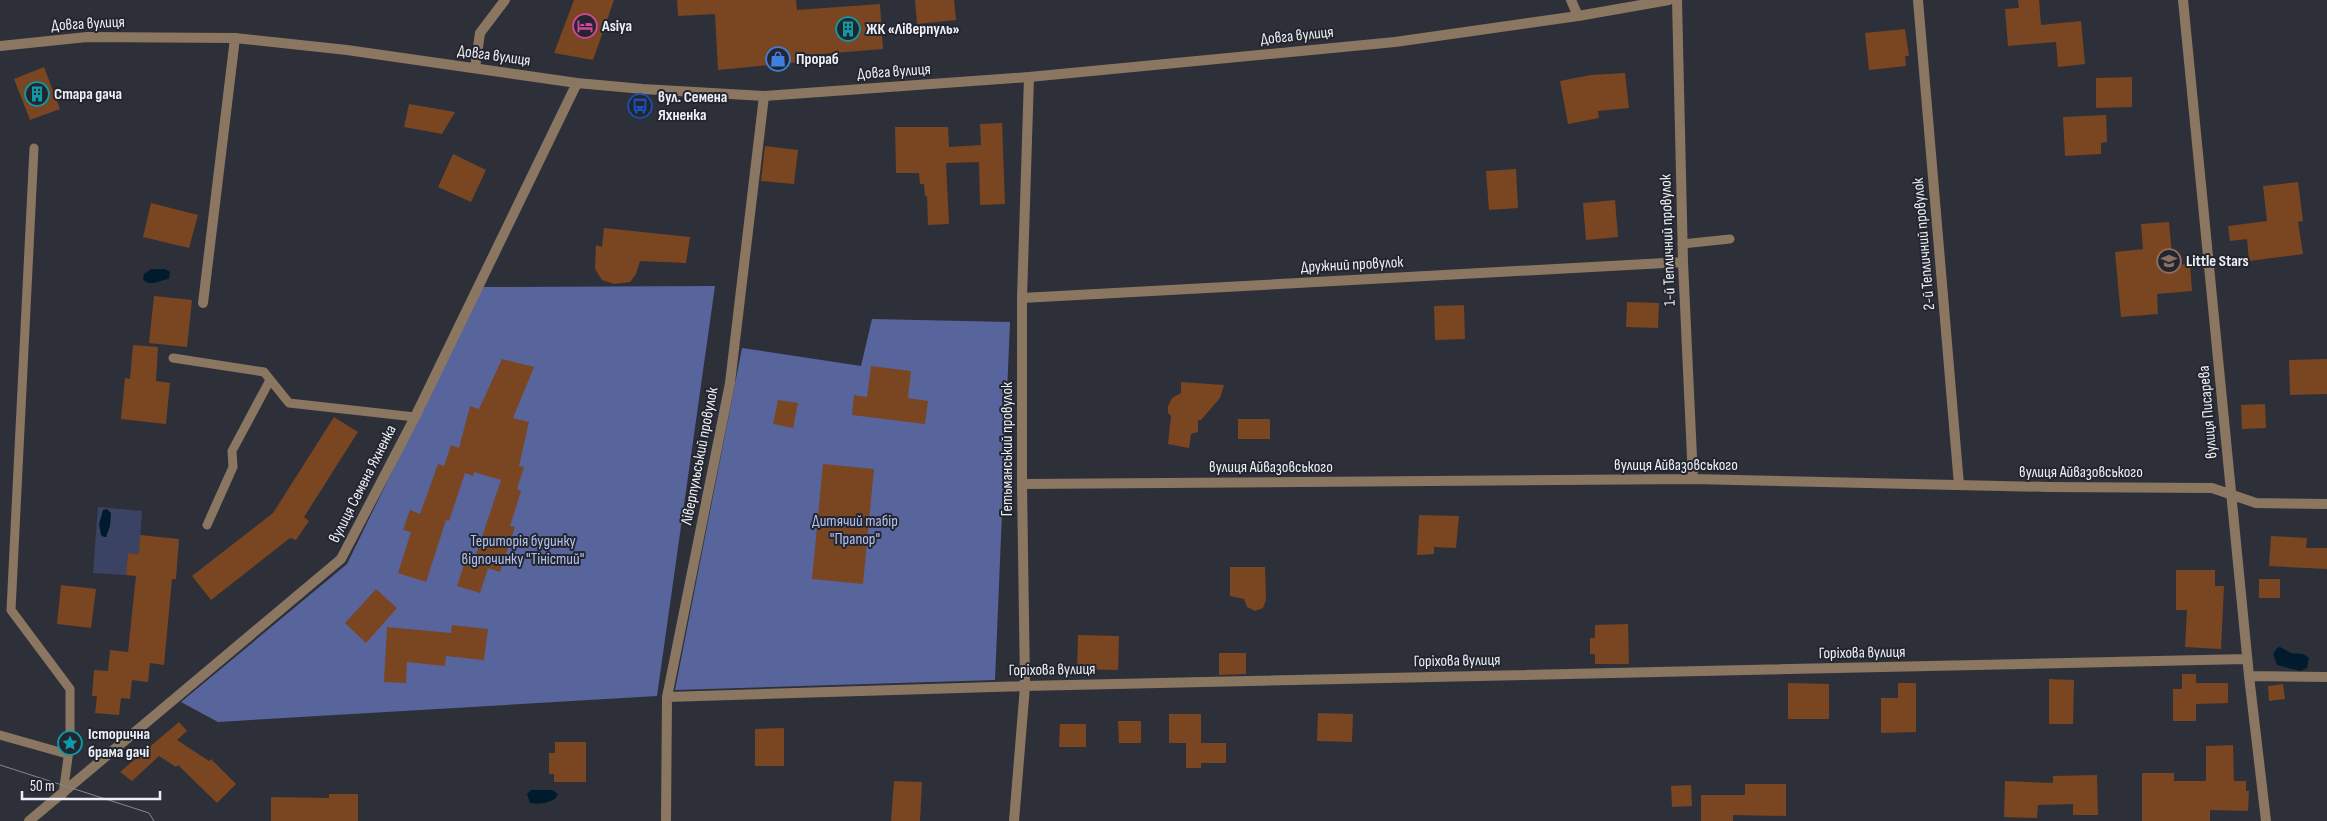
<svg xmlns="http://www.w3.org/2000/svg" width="2327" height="821" font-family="'Sofia Sans Condensed',sans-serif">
  <rect width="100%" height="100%" fill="#2d3039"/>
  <path fill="#3a4363" d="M98 507 142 511 139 554 128 553 126 575 93 573Z"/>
  <path fill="#58659c" d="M715 286 657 696 218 722 181 702 347 564 482 287Z
    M872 319 1010 322 995 680 675 690 742 348 861 366Z"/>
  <path fill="#001b2e" d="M151 269H165L170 272 169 279C160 280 149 288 143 279L144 274Z
    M107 509 111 513 110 526 106 537H104L101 535 99 524 103 510Z
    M2280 647 2291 653 2303 654 2309 658 2307 668 2300 671 2277 665 2273 654 2277 648Z
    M531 790H552L558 794 555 799C547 803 539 805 530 803L527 794Z"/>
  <path fill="#7a4521" d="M574 0H614L593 60 554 53Z
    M677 0H796L797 10 880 4 883 49 810 55 811 61 718 70 715 14 678 16Z
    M915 0H954L956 20 917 24Z
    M2018 0H2039L2041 25 2081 21 2085 64 2058 67 2056 42 2008 46 2005 9 2019 8Z
    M1905 29 1909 56H1905L1906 66 1869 70 1865 33Z
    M44 67 60 109 30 120 14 79Z
    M1625 73 1629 108 1598 111 1599 118 1568 124 1560 81 1591 75Z
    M2132 77V107L2096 108V78Z
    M409 104 455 112 442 134 404 127Z
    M2106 115 2107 142 2101 143V154L2065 156 2063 117Z
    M1002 123 1005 204 980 205 979 162 946 163 949 224 928 225 927 196H925L924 184H920L919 173H896L895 127H948L949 147 981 145 980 124Z
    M765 146 798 150 794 184 761 181Z
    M453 154 486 170 471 202 438 187Z
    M1516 169 1518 208 1489 210 1486 171Z
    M2298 182 2303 221 2298 222 2303 254 2249 261 2247 239 2230 241 2228 226 2267 221 2263 186Z
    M1615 200 1618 237 1586 240 1583 203Z
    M151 203 198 215 189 248 143 237Z
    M2169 222 2173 265 2190 264 2192 291 2157 294 2158 314 2121 317 2115 252 2143 249 2141 224Z
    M604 228 690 237 686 263 640 261 636 274 630 282 614 284 602 280 595 269 596 245 602 247Z
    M154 296 192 300 187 347 149 343Z
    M1627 302 1659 303 1658 328 1626 327Z
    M1464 305 1465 339 1435 340 1434 306Z
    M133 345 158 347 156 381 170 383 166 424 121 419 125 378 130 379Z
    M502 359 534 367 513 418 529 422 519 466 524 467 517 489 521 491 510 526 515 527 500 572 488 568 480 593 457 586 466 559 474 561 501 480 474 472 473 476 465 473 449 521 446 520 426 582 398 573 411 532 403 530 410 510 420 514 438 464 444 466 451 445 459 448 470 406 479 409Z
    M2327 359V394L2290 395 2289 360Z
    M871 366 911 371 908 398 928 401 925 424 852 415 854 395 867 397Z
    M1181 382 1224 385 1220 398 1201 420H1198V432L1191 434 1189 448 1168 444 1171 416 1168 413V406L1172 398 1181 393Z
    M778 400 798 403 793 428 773 424Z
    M2265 404 2266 428 2242 429 2241 405Z
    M334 417 358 432 304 517 309 521 296 540 290 538 211 600 192 576 273 513Z
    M1238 419H1270V439H1238Z
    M823 464 874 469 863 584 812 579Z
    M1419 515 1459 516 1456 548 1434 547V554L1417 555Z
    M140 535 179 539 176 579H172L164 665 150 663 148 682 132 680 130 699 121 698 119 715 95 713 97 696H92L94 670 108 671 110 650 128 652 136 576 126 575 128 553 139 554Z
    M2271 536 2307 538 2306 548H2327V569L2269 566Z
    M1230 567H1265L1266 600 1263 608 1255 611 1247 607 1244 599 1230 596Z
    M2176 570H2215V586H2224L2221 649 2185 647 2187 610H2176Z
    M2259 579H2280V598H2259Z
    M61 585 96 589 91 628 57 624Z
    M376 589 397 608 366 643 345 623Z
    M1628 624 1629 664H1595V654H1590V638H1595V625Z
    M452 625 488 629 484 660 446 656 445 666 407 662 406 683 384 682 387 627 451 633Z
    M1078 635 1119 636 1118 670 1077 669Z
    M1219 653H1246V674L1219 675Z
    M2182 674H2196V683H2228V703L2196 704V721H2173V689H2182Z
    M2049 679 2074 680 2073 724H2049Z
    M1788 683 1829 684V719H1788Z
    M1898 683H1916V732L1881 733V698H1898Z
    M2283 684 2285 699 2269 701 2268 686Z
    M1318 713 1353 714 1352 742 1317 741Z
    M1169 714H1201V743H1226V763H1201V768H1186V743H1169Z
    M1118 721H1141V743H1119Z
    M179 722 187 731 177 740 209 761 211 759 236 784 217 803 178 765 176 767 159 756 132 781 120 772Z
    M1060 724H1086V747H1059Z
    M784 728V766H755V729Z
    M555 742H586V782H554V774H549V753H555Z
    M2233 745 2234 781H2246V791H2249L2248 811 2210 810V821H2142V773H2174V781H2206V746Z
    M2097 775 2098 815H2073V804L2038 805 2037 818 2004 817 2005 781 2053 783V776Z
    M894 781 922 782 920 821H891Z
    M1745 784H1786V816L1733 815V821H1701V795H1745Z
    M1691 785 1692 806 1672 807 1671 786Z
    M329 794H358V821H271V797L329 798Z"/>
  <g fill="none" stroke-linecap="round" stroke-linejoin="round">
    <path stroke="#8b7662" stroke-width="9" d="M34 148 11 610 70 689V743L63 794
      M1682 244 1730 239
      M173 358 264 372 289 403 415 417
      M207 525 233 467 232 451 270 380
      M0 735 67 754"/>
    <path stroke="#8b7662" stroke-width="10" d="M1571 0 1578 16
      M1677 0 1683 262 1693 479
      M1918 0 1959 485
      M2183 0 2249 676 2266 821
      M475 68 480 33 505 0
      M1022 298 1683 262
      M203 303 235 38
      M1022 484 1693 479 2049 487 2212 488 2256 503 2327 504
      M2249 676 2327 677
      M667 697 1025 686 2247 659
      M666 821 667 697 730 383 764 96
      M1014 821 1025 686 1022 484V298L1029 77"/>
    <path stroke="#8b7662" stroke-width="10" d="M0 46 87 37 235 38 347 50 577 83 643 89 764 96 1029 77 1395 42 1578 16 1669 0
      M29 821 341 559 415 417 577 83"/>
    <path stroke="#84868e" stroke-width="1" d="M0 765 149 813 154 821"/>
  </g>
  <defs>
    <g id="hotel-ring" transform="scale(1.25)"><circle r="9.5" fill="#23262f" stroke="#d1479c" stroke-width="1.5"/><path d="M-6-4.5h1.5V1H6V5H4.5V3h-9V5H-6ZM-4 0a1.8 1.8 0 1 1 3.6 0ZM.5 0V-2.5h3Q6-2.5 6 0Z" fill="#d1479c"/></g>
    <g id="building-ring" transform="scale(1.25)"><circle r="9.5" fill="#23262f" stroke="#0f9aa8" stroke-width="1.5"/><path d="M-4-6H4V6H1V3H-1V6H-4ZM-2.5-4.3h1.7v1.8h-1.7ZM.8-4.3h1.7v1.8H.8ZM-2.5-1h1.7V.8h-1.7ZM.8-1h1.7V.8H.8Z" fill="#0f9aa8"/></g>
    <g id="shop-ring" transform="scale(1.25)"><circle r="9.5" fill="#23262f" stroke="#3f7fe0" stroke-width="1.5"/><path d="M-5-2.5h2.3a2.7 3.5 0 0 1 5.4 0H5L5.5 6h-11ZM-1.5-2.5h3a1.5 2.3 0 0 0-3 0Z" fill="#3f7fe0"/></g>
    <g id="bus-ring" transform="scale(1.25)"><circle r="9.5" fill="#23262f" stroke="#1a4fb4" stroke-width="1.5"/><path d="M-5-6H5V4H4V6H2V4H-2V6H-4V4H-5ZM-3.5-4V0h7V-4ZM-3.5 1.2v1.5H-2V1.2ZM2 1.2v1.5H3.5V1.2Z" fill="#1a4fb4"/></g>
    <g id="school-ring" transform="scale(1.25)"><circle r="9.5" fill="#23262f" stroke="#8d6e63" stroke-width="1.5"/><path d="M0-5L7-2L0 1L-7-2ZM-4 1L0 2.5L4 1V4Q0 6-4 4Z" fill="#8d6e63"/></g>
    <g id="sight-ring" transform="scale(1.25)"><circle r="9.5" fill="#23262f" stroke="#0f9aa8" stroke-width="1.5"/><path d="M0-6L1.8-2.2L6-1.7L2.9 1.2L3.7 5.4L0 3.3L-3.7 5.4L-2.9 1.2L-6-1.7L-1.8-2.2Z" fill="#0f9aa8"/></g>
  </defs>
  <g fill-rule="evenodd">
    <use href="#hotel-ring" x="585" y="26"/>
    <use href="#building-ring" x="848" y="29"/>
    <use href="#shop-ring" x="778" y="59"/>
    <use href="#building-ring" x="37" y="94"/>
    <use href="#bus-ring" x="640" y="106"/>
    <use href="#school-ring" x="2169" y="261"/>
    <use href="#sight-ring" x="70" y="743"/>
  </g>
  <g text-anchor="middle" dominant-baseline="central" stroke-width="4" stroke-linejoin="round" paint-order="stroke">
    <g font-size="16" fill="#edeff5" stroke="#23262f">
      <text transform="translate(88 24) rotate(-3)">Довга вулиця</text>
      <text transform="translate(1297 36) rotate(-6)">Довга вулиця</text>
      <text transform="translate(494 56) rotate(8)">Довга вулиця</text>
      <text transform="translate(894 72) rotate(-4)">Довга вулиця</text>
      <text transform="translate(1668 240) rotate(-92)">1-й Тепличний провулок</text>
      <text transform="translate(1924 244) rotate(-95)">2-й Тепличний провулок</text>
      <text transform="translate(1352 265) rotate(-3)">Дружний провулок</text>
      <text transform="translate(2208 412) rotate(-95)">вулиця Писарева</text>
      <text transform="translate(1007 449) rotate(-90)">Гетьманський провулок</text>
      <text transform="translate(700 456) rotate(-79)">Ліверпульський провулок</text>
      <text x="1676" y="465">вулиця Айвазовського</text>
      <text x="1271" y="467">вулиця Айвазовського</text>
      <text x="2081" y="472">вулиця Айвазовського</text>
      <text transform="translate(363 484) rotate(-63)">вулиця Семена Яхненка</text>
      <text transform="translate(1862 653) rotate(-1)">Горіхова вулиця</text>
      <text transform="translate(1457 661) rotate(-1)">Горіхова вулиця</text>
      <text transform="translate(1052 670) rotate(-1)">Горіхова вулиця</text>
    </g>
    <g font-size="16" font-weight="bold" fill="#edeff5" stroke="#23262f" text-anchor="start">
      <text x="602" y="26">Asiya</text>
      <text x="866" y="29">ЖК «Ліверпуль»</text>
      <text x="796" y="59">Прораб</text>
      <text x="54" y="94">Стара дача</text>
      <text x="658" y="97">вул. Семена<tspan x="658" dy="18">Яхненка</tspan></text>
      <text x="2186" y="261">Little Stars</text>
      <text x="88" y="734">Історична<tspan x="88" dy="18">брама дачі</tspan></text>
    </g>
    <g font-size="16" fill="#b2c0f1" stroke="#23262f">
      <text x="855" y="521">Дитячий табір<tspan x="855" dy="18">"Прапор"</tspan></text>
      <text x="523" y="541">Територія будинку<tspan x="523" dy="18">відпочинку "Тіністий"</tspan></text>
    </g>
  </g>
  <path d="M22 791v8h138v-8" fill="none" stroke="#edeff5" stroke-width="2.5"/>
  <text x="30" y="791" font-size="15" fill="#edeff5" stroke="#23262f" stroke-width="4" paint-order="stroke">50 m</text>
</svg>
